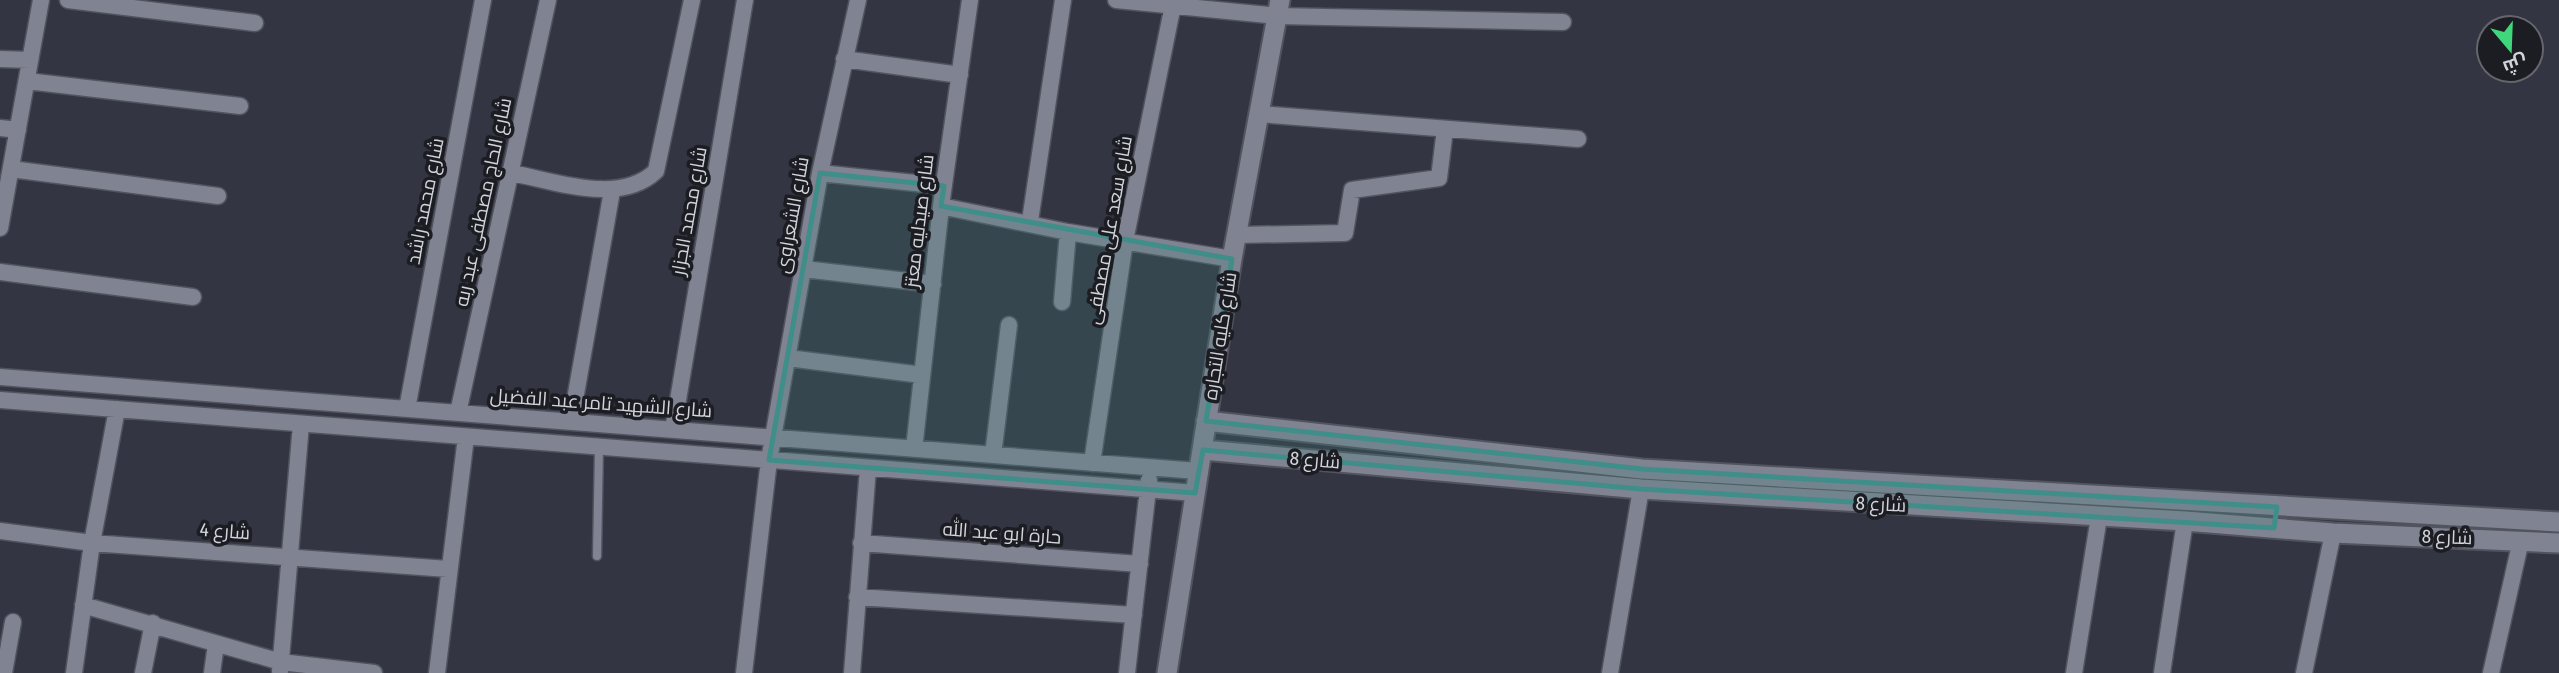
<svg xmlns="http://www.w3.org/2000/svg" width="2559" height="673" font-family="'Fira Sans Condensed',Cairo,sans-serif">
  <rect width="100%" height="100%" fill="#333542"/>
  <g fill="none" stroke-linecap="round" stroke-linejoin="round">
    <g stroke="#51545e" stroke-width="11">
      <path id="service" d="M597 556 599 447"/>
    </g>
    <g stroke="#51545e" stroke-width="19">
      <path id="minor" d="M68 0 255 23
        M1116 0 1278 16 1563 22
        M0 59 30 60
        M844 59 960 75
        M27 81 240 106
        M1259 114 1578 139
        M0 128 18 130
        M11 169 218 196
        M511 173C556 181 619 206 656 171L692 0
        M820 173 944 186
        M941 206 1068 232 1232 259
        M1030 221 1063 0
        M0 228 41 0
        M1237 235 1345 233 1352 190 1439 178 1445 129
        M804 269 933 284
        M0 272 193 297
        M1062 302 1068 232
        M788 358 922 375
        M0 377 1198 471
        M0 400 1195 493
        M407 409 483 0
        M458 413 548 0
        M571 422 612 191
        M673 430 745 0
        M914 449 941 206 970 0
        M993 455 1009 325
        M1092 463 1125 241 1174 0
        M0 531 92 543 448 569
        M861 543 1140 564
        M857 597 1134 615
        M83 605 281 662 374 673
        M280 671 301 424
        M4 673 13 622
        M74 673 92 543 117 409
        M143 673 153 623
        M212 673 216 644
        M437 673 466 437
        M744 673 769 460 820 173 858 0
        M852 673 868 468
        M1127 673 1149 480
        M1610 673 1641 489
        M2074 673 2099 517
        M2162 673 2185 521
        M2304 673 2333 533
        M2491 673 2521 540"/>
    </g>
    <g stroke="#51545e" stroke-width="23">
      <path id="tertiary" d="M1206 421 1642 469 2559 522
        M1203 450 1641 489 2185 521 2333 533 2559 543
        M1167 673 1232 259 1280 0"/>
    </g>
    <use href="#service" stroke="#808391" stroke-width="8"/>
    <use href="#minor" stroke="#808391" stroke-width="16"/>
    <use href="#tertiary" stroke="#808391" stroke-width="19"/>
  </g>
  <path fill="#408e89" fill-opacity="0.2" stroke="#408e89" stroke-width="5" stroke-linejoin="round" d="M820 173 944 186 941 206 1232 259 1206 421 1642 469 2277 507 2274 528 1641 489 1203 450 1195 493 769 460Z"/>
  <g text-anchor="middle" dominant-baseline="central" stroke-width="7" stroke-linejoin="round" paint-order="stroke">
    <g font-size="19" fill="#d2d4db" stroke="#1c1d23">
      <text transform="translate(425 201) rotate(-79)">شارع محمد راشد</text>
      <text transform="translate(483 202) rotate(-78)">شارع الحاج مصطفى عبد ربه</text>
      <text transform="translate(689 211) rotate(-80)">شارع محمد الجزار</text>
      <text transform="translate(792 215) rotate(-80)">شارع الشعراوى</text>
      <text transform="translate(919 221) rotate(-83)">شارع صيدليه معتز</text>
      <text transform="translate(1109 230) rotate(-80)">شارع سعد على مصطفى</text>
      <text transform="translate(1220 336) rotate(-81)">شارع كليه التجاره</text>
      <text transform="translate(601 403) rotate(4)">شارع الشهيد تامر عبد الفضيل</text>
      <text transform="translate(1315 460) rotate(5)">شارع 8</text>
      <text transform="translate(1881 504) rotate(3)">شارع 8</text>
      <text transform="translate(225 531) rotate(4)">شارع 4</text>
      <text transform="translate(1002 533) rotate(4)">حارة ابو عبد الله</text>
      <text transform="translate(2447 537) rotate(2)">شارع 8</text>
    </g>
  </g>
  <g transform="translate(2510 49) rotate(161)"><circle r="33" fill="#1c1d23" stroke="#65666d" stroke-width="2"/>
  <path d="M0-5L12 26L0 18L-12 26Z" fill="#40d77c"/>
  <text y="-10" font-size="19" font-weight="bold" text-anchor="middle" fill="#d2d4db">ش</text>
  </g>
</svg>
